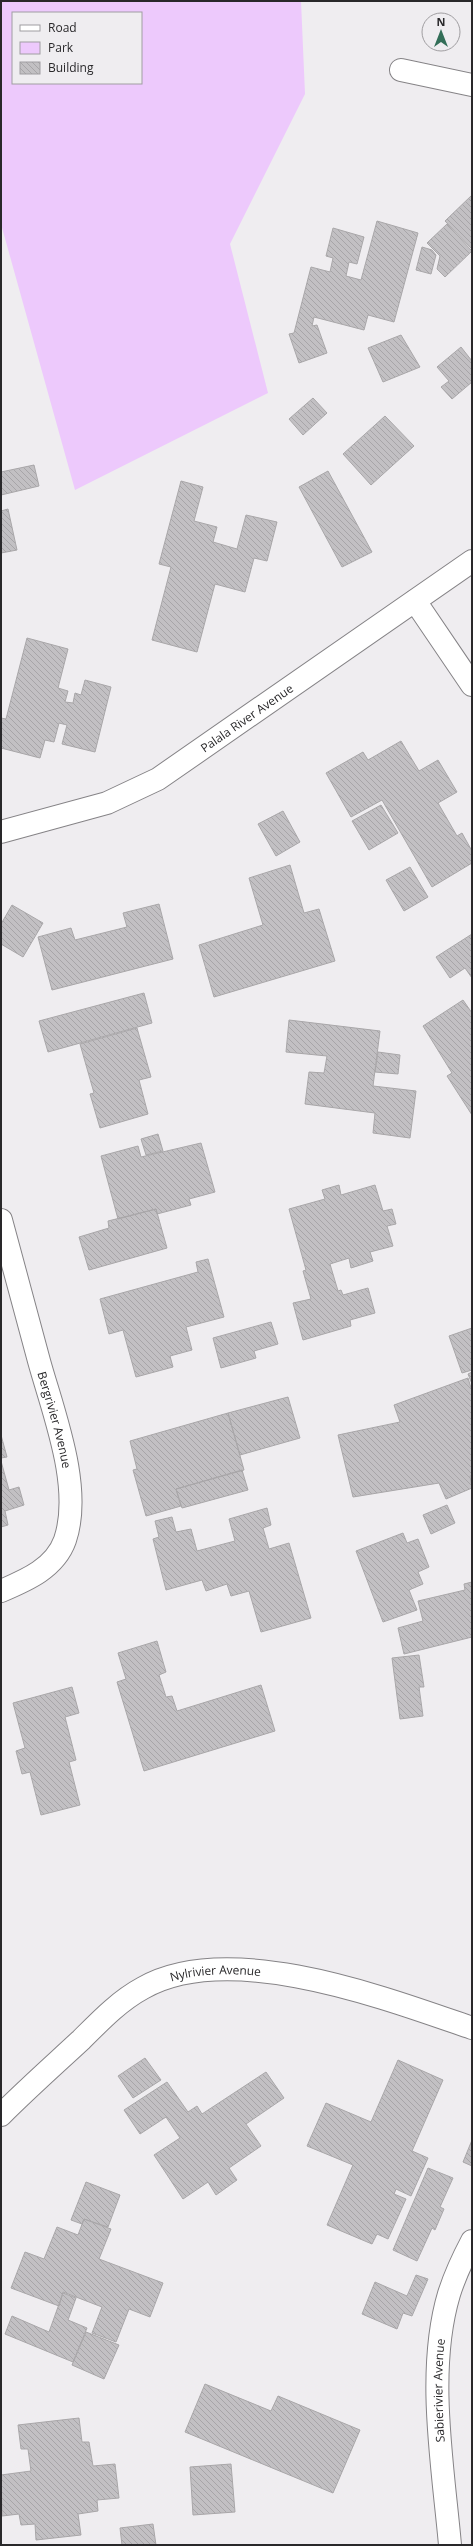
<svg xmlns="http://www.w3.org/2000/svg" width="473" height="2546" font-family="'Open Sans',sans-serif">
  <defs>
    <pattern id="building-back-hatch" width="6" height="6" patternUnits="userSpaceOnUse"><rect width="6" height="6" fill="#c2c0c3"/><path d="M-1 5l2 2M0 0l6 6M5-1l2 2" fill="none" stroke="#a7a5a8"/></pattern>
  </defs>
  <rect width="100%" height="100%" fill="#efedf0"/>
  <path fill="#edc9fc" fill-rule="evenodd" d="M1 1H301L305 94 230 244 268 393 75 490 1 224ZM13 13H141V83H13Z"/>
  <path fill="url(#building-back-hatch)" stroke="#a9a7a9" d="M472 195V249L445 221Z
    M377 221 418 233 394 322 368 315 364 330 314 317 312 326 317 325 327 353 299 363 289 334 294 333 311 267 330 272 333 258 326 256 333 228 364 237 357 264 349 262 346 276 361 280Z
    M447 224 472 251 445 277 437 269 440 256 427 243Z
    M422 247 432 250 436 255 431 274 416 270Z
    M401 335 420 367 383 382 368 348Z
    M461 347 472 361V382L452 399 441 387 449 381 437 367Z
    M313 398 327 413 303 435 289 419Z
    M385 416 414 446 371 485 343 454Z
    M34 465 39 486 1 495V472Z
    M328 471 372 552 342 567 299 487Z
    M181 481 203 487 194 521 217 527 213 542 237 549 246 515 277 522 267 561 254 558 245 592 215 584 197 652 152 640 171 567 159 564Z
    M8 509 17 550 1 553V511Z
    M27 638 68 649 58 688 68 691 65 702 73 703 75 693 81 695 85 680 111 687 95 752 62 744 67 725 59 723 54 742 45 740 40 758 1 748V718L6 719Z
    M401 741 419 771 438 760 457 792 438 803 457 836 462 833 472 851V863L432 887 382 800 351 817 326 773 363 752 368 760Z
    M381 805 398 833 369 850 352 821Z
    M283 811 300 842 276 856 258 824Z
    M290 865 304 913 319 909 335 961 214 997 199 945 263 925 249 878Z
    M410 867 428 897 404 911 386 880Z
    M159 904 173 959 52 990 38 937 71 928 75 940 127 927 123 913Z
    M12 905 43 923 23 957 1 944V924Z
    M472 934V978L465 968 450 978 436 957Z
    M144 993 152 1023 48 1052 39 1021Z
    M463 1000 472 1013V1115L447 1076 452 1073 423 1026Z
    M289 1020 380 1031 373 1086 416 1091 410 1138 373 1133 375 1113 305 1104 309 1072 324 1073 327 1056 286 1052Z
    M137 1028 151 1077 139 1080 148 1114 100 1128 90 1094 94 1093 80 1044Z
    M378 1052 400 1055 398 1074 375 1072Z
    M158 1134 163 1151 146 1155 141 1139Z
    M201 1143 215 1192 189 1199 191 1205 157 1214 156 1209 118 1219 101 1156 138 1146 141 1157Z
    M339 1185 341 1195 375 1185 383 1211 392 1209 396 1224 387 1226 393 1246 370 1252 373 1261 351 1268 349 1258 330 1264 338 1291 341 1290 343 1295 368 1288 375 1313 350 1320 351 1326 303 1340 293 1303 311 1299 303 1271 306 1270 289 1209 325 1199 322 1190Z
    M156 1209 167 1248 89 1270 79 1237 109 1228 108 1221Z
    M208 1259 224 1317 186 1327 192 1350 170 1356 173 1367 136 1377 123 1330 109 1334 100 1299 198 1272 196 1262Z
    M271 1322 278 1344 254 1351 256 1358 221 1368 213 1338Z
    M472 1328V1370L462 1373 449 1336Z
    M472 1372V1384L468 1374Z
    M468 1378 472 1391V1476H470L472 1488 446 1499 439 1483 353 1497 338 1435 400 1422 394 1405Z
    M288 1397 300 1438 240 1455 228 1413Z
    M228 1413 244 1470 176 1489 181 1506 146 1516 133 1470 137 1469 130 1441Z
    M1 1435 7 1457 1 1458Z
    M1 1461 9 1490 19 1487 24 1505 5 1511 8 1525 1 1527Z
    M242 1470 248 1490 182 1508 176 1489Z
    M447 1505 455 1523 431 1534 423 1515Z
    M267 1508 271 1525 263 1528 269 1549 289 1543 311 1618 261 1632 249 1591 231 1596 227 1584 206 1591 202 1580 166 1590 153 1539 159 1537 155 1521 172 1517 176 1532 191 1529 197 1551 235 1541 229 1519Z
    M403 1533 407 1543 418 1539 429 1567 418 1572 423 1584 409 1590 417 1610 383 1622 356 1551Z
    M472 1582V1637L404 1654 398 1628 423 1621 418 1601 465 1590 464 1584Z
    M157 1641 166 1672 159 1675 166 1697 172 1696 177 1711 261 1685 275 1731 144 1771 117 1682 126 1679 118 1653Z
    M419 1655 424 1687H419L423 1716 400 1719 392 1658Z
    M72 1687 79 1713 65 1717 76 1760 69 1762 80 1805 41 1815 30 1772 22 1774 16 1751 25 1748 13 1703Z
    M145 2058 161 2080 133 2098 118 2076Z
    M398 2060 443 2080 412 2151 428 2158 411 2196 396 2189 394 2194 406 2199 388 2239 377 2234 372 2244 327 2225 353 2165 307 2146 326 2103 371 2122Z
    M266 2072 284 2098 246 2124 261 2146 229 2168 237 2180 216 2195 208 2182 183 2199 154 2155 180 2138 166 2117 140 2134 124 2110 167 2082 188 2112 197 2106 202 2114Z
    M472 2140V2166L463 2162Z
    M428 2168 453 2178 440 2207 444 2209 435 2230 432 2228 417 2261 393 2250Z
    M86 2182 120 2195 108 2227 84 2219 82 2224 71 2220Z
    M84 2219 111 2229 99 2259 163 2283 150 2317 129 2309 116 2342 92 2333 102 2307 63 2292 59 2306 11 2288 25 2252 44 2259 57 2227 78 2235Z
    M416 2275 428 2279 412 2316 403 2313 397 2329 362 2314 375 2282 407 2296Z
    M63 2293 76 2298 68 2320 87 2328 73 2362 5 2334 12 2316 49 2332Z
    M86 2332 119 2345 104 2379 72 2365Z
    M205 2384 271 2411 278 2396 360 2430 333 2493 185 2432Z
    M79 2418 82 2442H89L93 2466 115 2464 119 2498 97 2500 98 2511 78 2514 81 2535 36 2540 35 2524 21 2525 19 2514 2 2516 1 2475 31 2471 28 2449H21L18 2425Z
    M231 2464 235 2512 193 2515 190 2467Z
    M153 2524 156 2545H122L120 2528Z"/>
  <g fill="none" stroke-linecap="round" stroke-linejoin="round">
    <g stroke="#858386" stroke-width="24">
      <g id="minor">
        <path d="M401 70 472 85"/>
        <path d="M415 601 472 685"/>
        <path id="s1" d="M1 832 107 803 158 779 472 561"/>
        <path id="s2" d="M1 1220C14 1267 26 1314 39 1361 53 1412 83 1487 65 1540 55 1568 27 1580 1 1591"/>
        <path id="s3" d="M1 2115C27 2089 54 2065 81 2040 100 2021 119 2001 143 1988 229 1939 385 1998 472 2028"/>
        <path id="s4" d="M450 2545C443 2466 426 2371 449 2294 455 2275 463 2258 472 2241"/>
      </g>
    </g>
    <use href="#minor" stroke="#fff" stroke-width="22"/>
  </g>
  <g text-anchor="middle" dominant-baseline="central" stroke-width="3.5" stroke-linejoin="round" paint-order="stroke">
    <g font-size="12" fill="#29282a" stroke="#efedf0">
      <text stroke="none"><textPath href="#s1" startOffset="274">Palala River Avenue</textPath></text>
      <text stroke="none"><textPath href="#s2" startOffset="207">Bergrivier Avenue</textPath></text>
      <text stroke="none"><textPath href="#s3" startOffset="266">Nylrivier Avenue</textPath></text>
      <text stroke="none"><textPath href="#s4" startOffset="155">Sabierivier Avenue</textPath></text>
    </g>
  </g>
  <rect width="473" height="2546" fill="none" stroke="#29282a" stroke-width="4"/>
  <rect x="12" y="12" width="130" height="72" fill="#efedf0" stroke="#a09ea1"/>
  <rect x="20" y="25" width="20" height="6" fill="#ffffff" stroke="#a09ea1"/>
  <text x="48" y="32" font-size="12" fill="#29282a">Road</text>
  <rect x="20" y="42" width="20" height="12" fill="#edc9fc" stroke="#a09ea1"/>
  <text x="48" y="52" font-size="12" fill="#29282a">Park</text>
  <rect x="20" y="62" width="20" height="12" fill="url(#building-back-hatch)" stroke="#a09ea1"/>
  <text x="48" y="72" font-size="12" fill="#29282a">Building</text>
  <g transform="translate(441 32)"><circle r="19" fill="#efedf0" stroke="#a09ea1"/>
  <path d="M0-3L7 15L0 10L-7 15Z" fill="#336e58"/>
  <text y="-6" font-size="11" font-weight="bold" text-anchor="middle" fill="#29282a">N</text>
  </g>
</svg>
